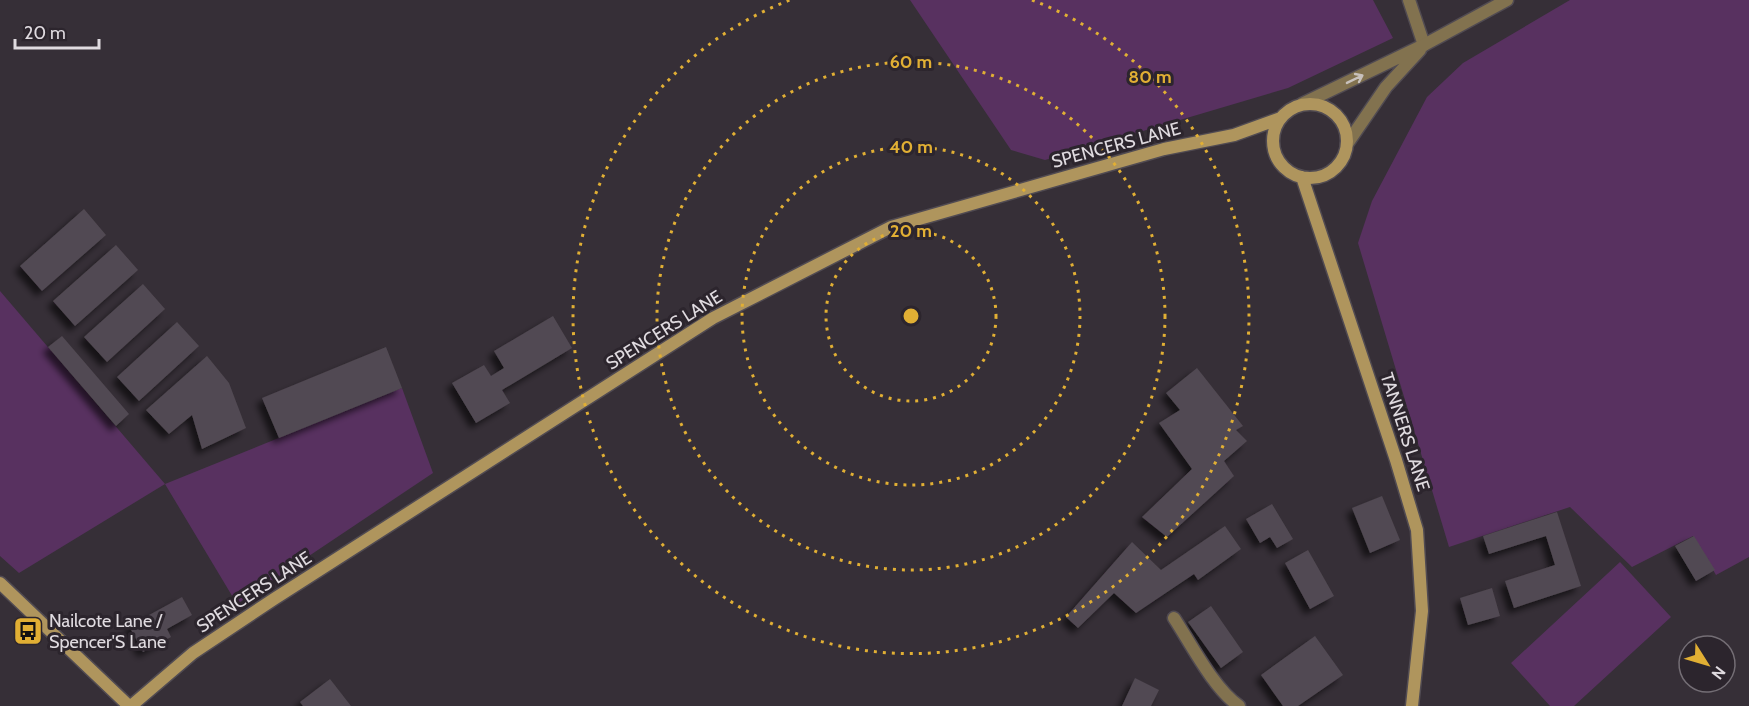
<svg xmlns="http://www.w3.org/2000/svg" width="1749" height="706" font-family="Cabin,sans-serif">
  <defs>
    <filter id="shadow"><feDropShadow dx="-5.5" dy="5.5" stdDeviation="3" flood-color="#0009"/></filter>
  </defs>
  <rect width="100%" height="100%" fill="#362f37"/>
  <path fill="#583160" d="M910 0H1373L1393 38 1288 88 1045 160 1011 150Z
    M1570 0H1749V557L1716 575 1693 536 1632 567 1570 507 1449 547 1358 243 1372 201 1427 97 1463 63Z
    M0 291 165 484 402 388 433 473 237 604 165 484 19 573 0 556Z
    M1620 562 1671 617 1574 706H1550L1511 663Z"/>
  <path fill="#514952" filter="url(#shadow)" d="M84 209 106 235 42 291 20 266Z
    M116 245 138 270 75 326 53 301Z
    M143 284 165 309 107 362 84 337Z
    M553 316 572 348 502 390 510 403 476 423 452 383 484 365 491 376 504 368 494 351Z
    M177 322 199 346 139 401 117 377Z
    M62 336 129 414 116 426 48 347Z
    M386 347 402 388 279 438 262 398Z
    M207 356 229 383 246 428 202 449 192 415 169 434 146 410Z
    M1197 368 1243 426 1236 430 1247 441 1224 461 1234 476 1167 537 1142 517 1192 469 1159 423 1180 410 1166 393Z
    M1382 496 1400 540 1370 553 1352 508Z
    M1272 504 1293 539 1277 548 1270 537 1260 543 1246 519Z
    M1557 512 1581 586 1514 608 1505 581 1555 565 1546 536 1489 554 1483 536Z
    M1225 526 1241 549 1198 580 1194 574 1136 613 1114 593 1078 628 1066 617 1132 542 1161 570Z
    M1694 536 1715 570 1696 581 1675 546Z
    M1308 550 1334 596 1310 609 1285 563Z
    M1492 588 1500 616 1468 625 1460 598Z
    M182 597 192 615 167 629 171 637 143 652 129 626Z
    M1211 606 1243 652 1221 668 1188 622Z
    M1315 636 1343 675 1298 706H1283L1261 675Z
    M1135 678 1159 690 1151 706H1122Z
    M330 679 351 706H303L300 702Z"/>
  <g fill="none" stroke-linecap="round" stroke-linejoin="round">
    <g stroke="#514b52" stroke-width="15">
      <path id="service" d="M1409 0 1424 45
        M1174 618C1191 644 1214 689 1239 706"/>
    </g>
    <g stroke="#514b52" stroke-width="15">
      <path id="tertiary" d="M1302 104 1424 45 1507 0
        M1347 144 1386 87 1420 50"/>
    </g>
    <g stroke="#514b52" stroke-width="15">
      <path id="secondary" d="M1273 141a37 37 0 1 1 74 0a37 37 0 1 1-74 0Z
        M1302 177 1396 460 1417 530 1422 611 1412 706
        M0 583 129 706
        M131 706 193 653 274 599 713 318 891 227 1164 149 1234 135 1281 118"/>
    </g>
    <use href="#service" stroke="#82724f" stroke-width="12"/>
    <use href="#tertiary" stroke="#82724f" stroke-width="12"/>
    <use href="#secondary" stroke="#af955d" stroke-width="12"/>
  </g>
  <defs><path id="oneway-shaft" d="M-6 0H5M1.5-3L5.5 0L1.5 3" fill="none" stroke-width="1.6" stroke-linecap="round" stroke-linejoin="round" transform="scale(1.5)"/></defs>
  <use stroke="#c8c1bc" href="#oneway-shaft" transform="translate(1355 79) rotate(-26)"/>
  <g fill="none" stroke="#e1af34" stroke-width="3" stroke-dasharray="3 6">
    <circle cx="911" cy="316" r="85"/>
    <circle cx="911" cy="316" r="169"/>
    <circle cx="911" cy="316" r="254"/>
    <path d="M1032 0A338 338 0 1 1 790 0"/>
  </g>
  <defs>
    <g id="bus-square" transform="scale(1.5)"><rect x="-9" y="-9" width="18" height="18" rx="4" fill="#e1af34" stroke="#2c252d"/><path d="M-5-6H5V4H4V6H2V4H-2V6H-4V4H-5ZM-3.5-4V0h7V-4ZM-3.5 1.2v1.5H-2V1.2ZM2 1.2v1.5H3.5V1.2Z" fill="#111"/></g>
  </defs>
  <g fill-rule="evenodd">
    <use href="#bus-square" x="28" y="631"/>
  </g>
  <g text-anchor="middle" dominant-baseline="central" stroke-width="6" stroke-linejoin="round" paint-order="stroke">
    <g font-size="18" fill="#e0dbe0" stroke="#2c252d">
      <text transform="translate(1116 145) rotate(-15)">SPENCERS LANE</text>
      <text transform="translate(664 330) rotate(-32)">SPENCERS LANE</text>
      <text transform="translate(1405 432) rotate(72)">TANNERS LANE</text>
      <text transform="translate(254 592) rotate(-33)">SPENCERS LANE</text>
    </g>
    <g font-size="18" fill="#e0dbe0" stroke="#2c252d" text-anchor="start">
      <text x="49" y="621">Nailcote Lane /<tspan x="49" dy="21">Spencer'S Lane</tspan></text>
    </g>
  </g>
  <circle cx="911" cy="316" r="9" fill="#e1af34" stroke="#2c252d" stroke-width="3"/>
  <g font-size="18" text-anchor="middle" font-weight="bold" fill="#e1af34" stroke="#2c252d" stroke-width="6" stroke-linejoin="round" paint-order="stroke">
    <text x="911" y="68">60 m</text>
    <text x="1150" y="83">80 m</text>
    <text x="911" y="153">40 m</text>
    <text x="911" y="237">20 m</text>
  </g>
  <g transform="translate(1707 664) rotate(127)"><circle r="28" fill="#2c252d" stroke="#746e75" stroke-width="1.5"/>
  <path d="M0-4.5L10 22L0 15L-10 22Z" fill="#e1af34"/>
  <text y="-9" font-size="16" font-weight="bold" text-anchor="middle" fill="#e0dbe0">N</text>
  </g>
  <path d="M15 39v9h84v-9" fill="none" stroke="#e0dbe0" stroke-width="3"/>
  <text x="24" y="39" font-size="18" fill="#e0dbe0" stroke="#2c252d" stroke-width="4.5" paint-order="stroke">20 m</text>
</svg>
